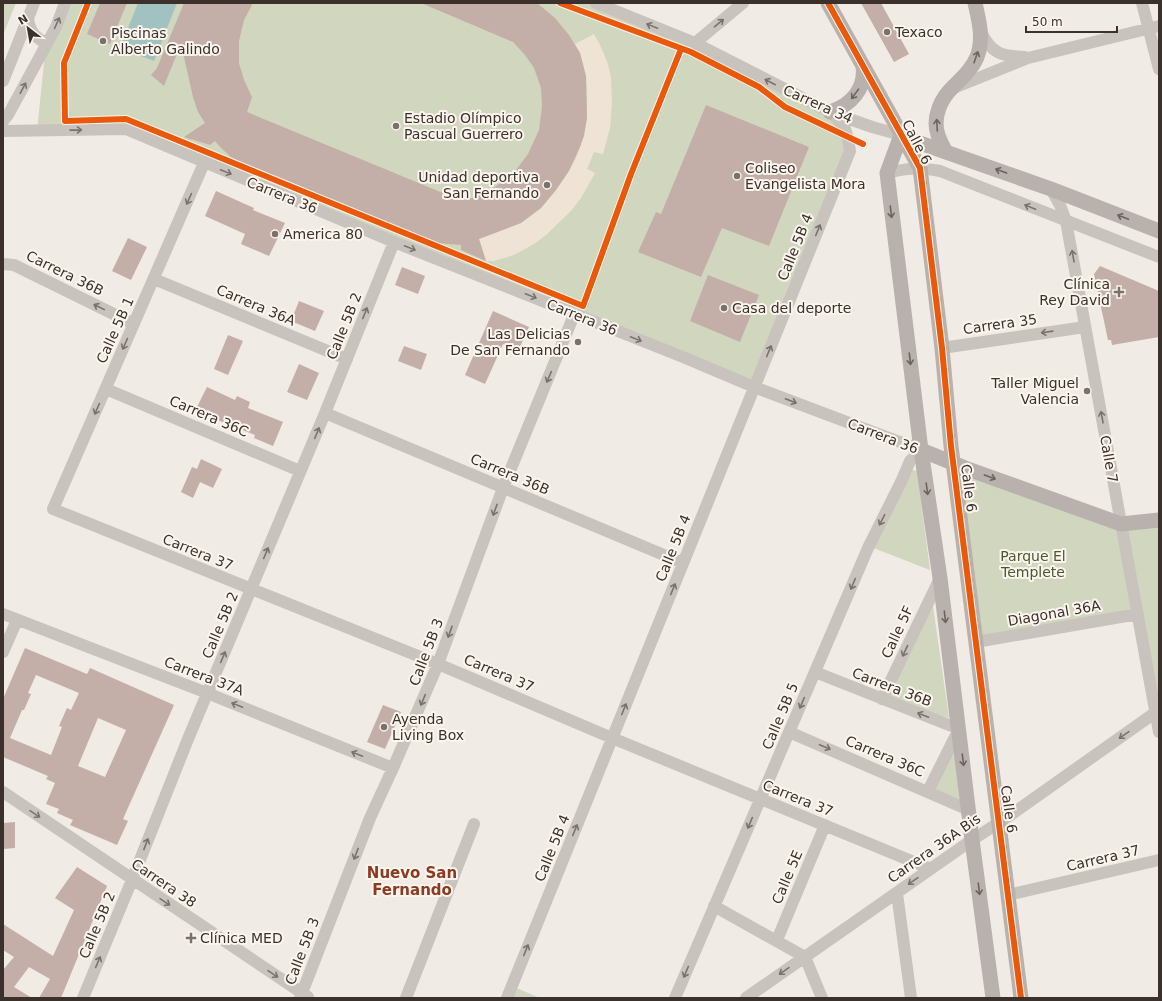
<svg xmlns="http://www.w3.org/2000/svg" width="1162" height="1001" font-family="'DejaVu Sans',sans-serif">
  <rect width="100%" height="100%" fill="#f0ebe5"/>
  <path fill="#d1d6bf" d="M3 3H16L3 35Z
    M65 3H596L695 43 840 121 850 151 754 387 126 129 37 131 46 43Z
    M965 468 1121 524 1159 520V710L1137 614 976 642 956 477Z
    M910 469 917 471 930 570 871 547Z
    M933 606 949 718 885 698Z
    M954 747 960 804 931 790Z
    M512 986 540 998H507Z"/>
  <path fill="#eee3d5" d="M594 34 601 47 608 64 611 78 612 103 610 128 603 154 594 152 587 169 595 173 581 198 571 211 546 235 534 244 514 255 494 261H486L479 239 521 223 541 208 556 190 575 160 580 147 587 118V100L586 76 580 53 575 44Z"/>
  <path fill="#a1c2c1" d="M138 3H177L154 61 120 48Z"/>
  <path fill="#c3afa7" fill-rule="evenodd" d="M100 3H127L110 44 87 34Z
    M184 3H253L244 20 239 41V63L244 80 252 97 247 112 455 198H472L488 191 504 181 516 170 528 154 539 130 542 107 541 88 534 68 525 55 513 42 421 3H537L555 18 569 35 580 53 586 76 587 118 584 136 580 147 569 171 556 190 541 208 521 223 479 239 486 261 461 250V245L437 243 417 237 244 165 231 157 221 148 215 141 210 145 184 137 205 123 198 112 193 97 181 44 164 86 151 75 157 68Z
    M861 3H881L909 54 894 62Z
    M706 105 809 147 769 246 722 228 701 277 638 252 656 212 661 214Z
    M216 191 254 208 253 210 285 223 269 256 241 244 245 234 205 216Z
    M128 238 147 247 131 280 112 271Z
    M1100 266 1159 291V337L1112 345 1111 340H1108L1094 274Z
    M402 267 425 276 418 294 395 285Z
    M708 275 759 295 740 342 690 321Z
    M299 301 324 311 315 331 291 321Z
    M493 311 529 327 518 351 503 344 485 384 465 375Z
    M228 335 243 341 228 375 214 369Z
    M404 346 427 354 421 370 398 361Z
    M299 364 319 373 307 400 287 392Z
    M207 387 235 400 237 396 250 402 248 408 283 422 273 446 254 438 255 435 195 411Z
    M201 459 222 469 213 488 200 482 193 498 181 492 192 467 197 469Z
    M25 648 87 674 90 668 174 705 123 819 128 821 117 845 70 825 73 820 57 813 59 809 46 804 55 783 46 779 48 776 3 757V699ZM36 675 79 693 71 710 67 708 59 726 62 727 51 755 10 738 22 710H24L31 694 28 693ZM98 718 126 730 105 777 78 766Z
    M383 705 401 712 385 749 367 742Z
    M15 822V848L3 849V823Z
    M77 867 107 886 61 998H39L50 979 29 967 14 987 32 998H3V970L14 957 3 950V924L53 956 74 910 55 898Z"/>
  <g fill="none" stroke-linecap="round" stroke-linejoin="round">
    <path stroke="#c9c3be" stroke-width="12" d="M596 3 695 43 830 112 872 127 901 135
      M1142 3 1159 69
      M28 19C30 31 35 38 46 43
      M981 32C992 54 1001 56 1025 57
      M695 43 743 3
      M3 81 34 3
      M956 87 1028 58 1159 26
      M3 121 8 115 56 27 65 3
      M3 131 126 129 394 242 683 357 754 387 921 450 910 461 901 482 868 548 675 998
      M204 163 53 509 438 664 612 738 931 869
      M887 173C907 168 920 167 940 171L1159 257
      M1051 189 1060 205 1066 221 1159 732
      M3 264 14 265 134 324
      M154 279 347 359
      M942 348 1085 327
      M106 389 300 471
      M325 413 683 563
      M3 614 207 693 393 768
      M976 642 1138 614
      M3 652 17 620
      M815 672 959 729 928 791
      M882 699 940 578
      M789 732 962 807 968 808
      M3 792 308 997
      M897 893 911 998
      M1008 895 1159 860
      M714 906 805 957 822 998
      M777 940 825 825
      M83 998 132 880 188 739 325 413 394 242
      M300 998 370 818 393 768 438 664 503 488 574 315
      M406 998 474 824
      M507 998 850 151C847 130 846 126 830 112
      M746 998 972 840 1009 816 1159 710"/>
    <path stroke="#b8b1ad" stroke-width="15" d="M828 3 920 168 942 348 951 446 1021 998
      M830 112C851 105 866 89 863 66
      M901 135 887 173 921 450 940 578 972 840 993 998
      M901 135 920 143 1051 189 1159 231
      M946 152C943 147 940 141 938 135 932 117 941 98 954 86 963 77 972 69 977 57 984 39 979 21 975 3
      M921 450 965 468 1121 524 1159 520"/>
    <g stroke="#fbf5ee" stroke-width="8">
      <path id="cycleway" d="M88 3 64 63 65 121 126 119 583 306 631 174 681 49
        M560 3 691 52 759 87 785 107 863 144
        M828 3 920 168 942 348 951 446 1021 998"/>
    </g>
    <use href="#cycleway" stroke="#e8590c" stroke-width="6"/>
  </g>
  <defs><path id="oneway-shaft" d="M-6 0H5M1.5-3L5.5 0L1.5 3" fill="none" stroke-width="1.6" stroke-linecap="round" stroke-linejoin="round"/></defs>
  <g stroke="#7b726d">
    <use href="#oneway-shaft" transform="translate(57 23) rotate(-66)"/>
    <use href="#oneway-shaft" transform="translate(719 23) rotate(-40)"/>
    <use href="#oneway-shaft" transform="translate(652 26) rotate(-158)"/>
    <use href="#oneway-shaft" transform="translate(770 82) rotate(-153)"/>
    <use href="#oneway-shaft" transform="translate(23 88) rotate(-62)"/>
    <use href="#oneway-shaft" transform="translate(76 130) rotate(-1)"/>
    <use href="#oneway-shaft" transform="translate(226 172) rotate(22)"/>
    <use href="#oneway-shaft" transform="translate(189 199) rotate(114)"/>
    <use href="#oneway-shaft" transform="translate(1030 207) rotate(-158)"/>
    <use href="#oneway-shaft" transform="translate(818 230) rotate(-68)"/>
    <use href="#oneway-shaft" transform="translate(410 248) rotate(22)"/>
    <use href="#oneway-shaft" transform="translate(1073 256) rotate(-100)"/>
    <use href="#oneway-shaft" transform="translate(531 296) rotate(22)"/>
    <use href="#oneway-shaft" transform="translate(99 307) rotate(-154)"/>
    <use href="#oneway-shaft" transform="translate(365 313) rotate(-68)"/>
    <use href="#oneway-shaft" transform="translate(1047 332) rotate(172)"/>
    <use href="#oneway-shaft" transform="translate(636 339) rotate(22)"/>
    <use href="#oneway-shaft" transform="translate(125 344) rotate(114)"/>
    <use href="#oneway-shaft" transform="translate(769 351) rotate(-68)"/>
    <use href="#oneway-shaft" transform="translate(549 377) rotate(113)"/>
    <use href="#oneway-shaft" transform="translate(791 401) rotate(21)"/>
    <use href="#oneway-shaft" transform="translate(97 409) rotate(114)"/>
    <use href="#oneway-shaft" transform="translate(1102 417) rotate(-100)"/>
    <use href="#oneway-shaft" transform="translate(317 433) rotate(-67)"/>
    <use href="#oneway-shaft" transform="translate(495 510) rotate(110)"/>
    <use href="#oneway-shaft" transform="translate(882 520) rotate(117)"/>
    <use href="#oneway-shaft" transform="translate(266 553) rotate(-67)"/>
    <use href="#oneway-shaft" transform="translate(853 584) rotate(113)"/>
    <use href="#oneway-shaft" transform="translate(673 589) rotate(-68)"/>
    <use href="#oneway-shaft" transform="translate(450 632) rotate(110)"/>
    <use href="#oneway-shaft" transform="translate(905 651) rotate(115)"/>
    <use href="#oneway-shaft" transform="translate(223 657) rotate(-67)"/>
    <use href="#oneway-shaft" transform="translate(423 700) rotate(113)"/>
    <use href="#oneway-shaft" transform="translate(802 703) rotate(113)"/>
    <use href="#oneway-shaft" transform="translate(237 705) rotate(-158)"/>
    <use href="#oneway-shaft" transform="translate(624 709) rotate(-68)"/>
    <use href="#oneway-shaft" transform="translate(923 715) rotate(-159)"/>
    <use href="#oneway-shaft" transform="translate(1124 735) rotate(145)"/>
    <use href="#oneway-shaft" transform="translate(825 747) rotate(23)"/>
    <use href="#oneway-shaft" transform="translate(357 754) rotate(-158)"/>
    <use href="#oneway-shaft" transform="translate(35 814) rotate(34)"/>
    <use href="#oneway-shaft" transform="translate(750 823) rotate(113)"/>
    <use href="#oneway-shaft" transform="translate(575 830) rotate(-68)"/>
    <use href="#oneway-shaft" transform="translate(146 844) rotate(-69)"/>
    <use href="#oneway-shaft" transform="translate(356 854) rotate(111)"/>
    <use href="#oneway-shaft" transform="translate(913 881) rotate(145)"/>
    <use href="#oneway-shaft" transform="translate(165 902) rotate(34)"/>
    <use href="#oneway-shaft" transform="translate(526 950) rotate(-68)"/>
    <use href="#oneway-shaft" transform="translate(98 962) rotate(-67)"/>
    <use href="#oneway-shaft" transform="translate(784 971) rotate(145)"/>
    <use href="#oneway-shaft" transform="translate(686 972) rotate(113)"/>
    <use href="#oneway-shaft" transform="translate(273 974) rotate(34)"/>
  </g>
  <g stroke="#6d645f">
    <use href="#oneway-shaft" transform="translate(976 57) rotate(-71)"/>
    <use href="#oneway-shaft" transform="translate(855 94) rotate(126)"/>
    <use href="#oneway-shaft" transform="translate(937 125) rotate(-93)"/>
    <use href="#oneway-shaft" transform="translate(1001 171) rotate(-160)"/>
    <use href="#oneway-shaft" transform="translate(891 212) rotate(83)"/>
    <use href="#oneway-shaft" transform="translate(1123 217) rotate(-159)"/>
    <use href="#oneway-shaft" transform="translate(910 359) rotate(83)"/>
    <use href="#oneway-shaft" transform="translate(990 477) rotate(20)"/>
    <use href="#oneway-shaft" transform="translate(927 489) rotate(82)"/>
    <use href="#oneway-shaft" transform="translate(945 617) rotate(83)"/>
    <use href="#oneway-shaft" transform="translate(963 760) rotate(83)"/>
    <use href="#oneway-shaft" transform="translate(979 889) rotate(83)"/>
  </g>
  <g fill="#7a716c" stroke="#fbf5ee" stroke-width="1.5">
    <circle cx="887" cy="32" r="4"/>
    <circle cx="103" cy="41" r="4"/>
    <circle cx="396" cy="126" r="4"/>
    <circle cx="737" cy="176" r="4"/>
    <circle cx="547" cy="185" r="4"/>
    <circle cx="275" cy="234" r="4"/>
    <path d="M1117 286h4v4h4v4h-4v4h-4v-4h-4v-4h4z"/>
    <circle cx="724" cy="308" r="4"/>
    <circle cx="578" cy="342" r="4"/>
    <circle cx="1087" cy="391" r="4"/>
    <circle cx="384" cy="727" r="4"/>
    <path d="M189 932h4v4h4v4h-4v4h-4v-4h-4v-4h4z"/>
  </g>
  <g text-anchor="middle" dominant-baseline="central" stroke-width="4" stroke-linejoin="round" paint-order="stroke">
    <g font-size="14" fill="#3b302b" stroke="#fbf5ee" text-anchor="start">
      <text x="895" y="32">Texaco</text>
      <text x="111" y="33">Piscinas<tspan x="111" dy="16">Alberto Galindo</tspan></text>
      <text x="404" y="118">Estadio Olímpico<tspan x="404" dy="16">Pascual Guerrero</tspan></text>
      <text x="745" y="168">Coliseo<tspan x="745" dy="16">Evangelista Mora</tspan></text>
      <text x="539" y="177" text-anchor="end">Unidad deportiva<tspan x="539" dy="16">San Fernando</tspan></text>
      <text x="283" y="234">America 80</text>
      <text x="1110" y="284" text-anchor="end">Clínica<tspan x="1110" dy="16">Rey David</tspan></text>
      <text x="732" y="308">Casa del deporte</text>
      <text x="570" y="334" text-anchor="end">Las Delicias<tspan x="570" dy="16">De San Fernando</tspan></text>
      <text x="1079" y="383" text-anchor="end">Taller Miguel<tspan x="1079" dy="16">Valencia</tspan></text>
      <text x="392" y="719">Ayenda<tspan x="392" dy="16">Living Box</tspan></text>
      <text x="200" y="938">Clínica MED</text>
    </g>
    <g font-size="14" fill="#3b302b" stroke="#fbf5ee">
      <text transform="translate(818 104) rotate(24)">Carrera 34</text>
      <text transform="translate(917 142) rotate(63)">Calle 6</text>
      <text transform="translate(282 195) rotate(22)">Carrera 36</text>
      <text transform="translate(795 247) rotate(-68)">Calle 5B 4</text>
      <text transform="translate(65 273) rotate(26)">Carrera 36B</text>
      <text transform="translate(256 305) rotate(23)">Carrera 36A</text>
      <text transform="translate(582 317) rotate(22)">Carrera 36</text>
      <text transform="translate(1000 324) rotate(-8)">Carrera 35</text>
      <text transform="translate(344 326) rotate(-68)">Calle 5B 2</text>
      <text transform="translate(115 330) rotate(-66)">Calle 5B 1</text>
      <text transform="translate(209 416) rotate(23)">Carrera 36C</text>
      <text transform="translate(883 436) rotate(21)">Carrera 36</text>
      <text transform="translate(1109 459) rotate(80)">Calle 7</text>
      <text transform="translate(510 474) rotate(23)">Carrera 36B</text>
      <text transform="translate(969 488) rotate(83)">Calle 6</text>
      <text transform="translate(673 548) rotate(-68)">Calle 5B 4</text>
      <text transform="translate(198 552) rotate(22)">Carrera 37</text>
      <text transform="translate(1054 613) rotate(-10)">Diagonal 36A</text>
      <text transform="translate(220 625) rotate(-67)">Calle 5B 2</text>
      <text transform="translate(897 632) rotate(-65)">Calle 5F</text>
      <text transform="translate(426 652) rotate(-69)">Calle 5B 3</text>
      <text transform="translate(499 673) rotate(23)">Carrera 37</text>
      <text transform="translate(204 676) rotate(21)">Carrera 37A</text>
      <text transform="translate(892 687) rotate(21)">Carrera 36B</text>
      <text transform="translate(780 716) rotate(-67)">Calle 5B 5</text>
      <text transform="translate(885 756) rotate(23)">Carrera 36C</text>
      <text transform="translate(798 798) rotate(22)">Carrera 37</text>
      <text transform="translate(1009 809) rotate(82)">Calle 6</text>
      <text transform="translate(552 848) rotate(-68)">Calle 5B 4</text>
      <text transform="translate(934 848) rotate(-35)">Carrera 36A Bis</text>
      <text transform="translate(1103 858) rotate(-13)">Carrera 37</text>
      <text transform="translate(787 877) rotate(-67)">Calle 5E</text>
      <text transform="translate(164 883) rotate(34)">Carrera 38</text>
      <text transform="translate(97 925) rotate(-67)">Calle 5B 2</text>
      <text transform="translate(302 951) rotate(-69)">Calle 5B 3</text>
    </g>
    <g font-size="14" fill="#4a5a2e" stroke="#fbf5ee">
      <text x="1033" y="556">Parque El<tspan x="1033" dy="16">Templete</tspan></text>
    </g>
    <g font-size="15" font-weight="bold" fill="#8c3b22" stroke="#fbf5ee">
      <text x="412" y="873">Nuevo San<tspan x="412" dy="17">Fernando</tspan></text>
    </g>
  </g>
  <rect width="1162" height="1001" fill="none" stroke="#3b302b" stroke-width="8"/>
  <g transform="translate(28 28) rotate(329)" stroke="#fbf5ee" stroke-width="3" paint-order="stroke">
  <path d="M0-3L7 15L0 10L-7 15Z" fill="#3b302b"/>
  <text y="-6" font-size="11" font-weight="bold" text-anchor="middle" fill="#3b302b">N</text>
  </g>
  <path d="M1026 26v6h91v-6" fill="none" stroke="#3b302b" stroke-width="2"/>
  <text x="1032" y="26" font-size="12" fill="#3b302b" stroke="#fbf5ee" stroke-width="3" paint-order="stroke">50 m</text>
</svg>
